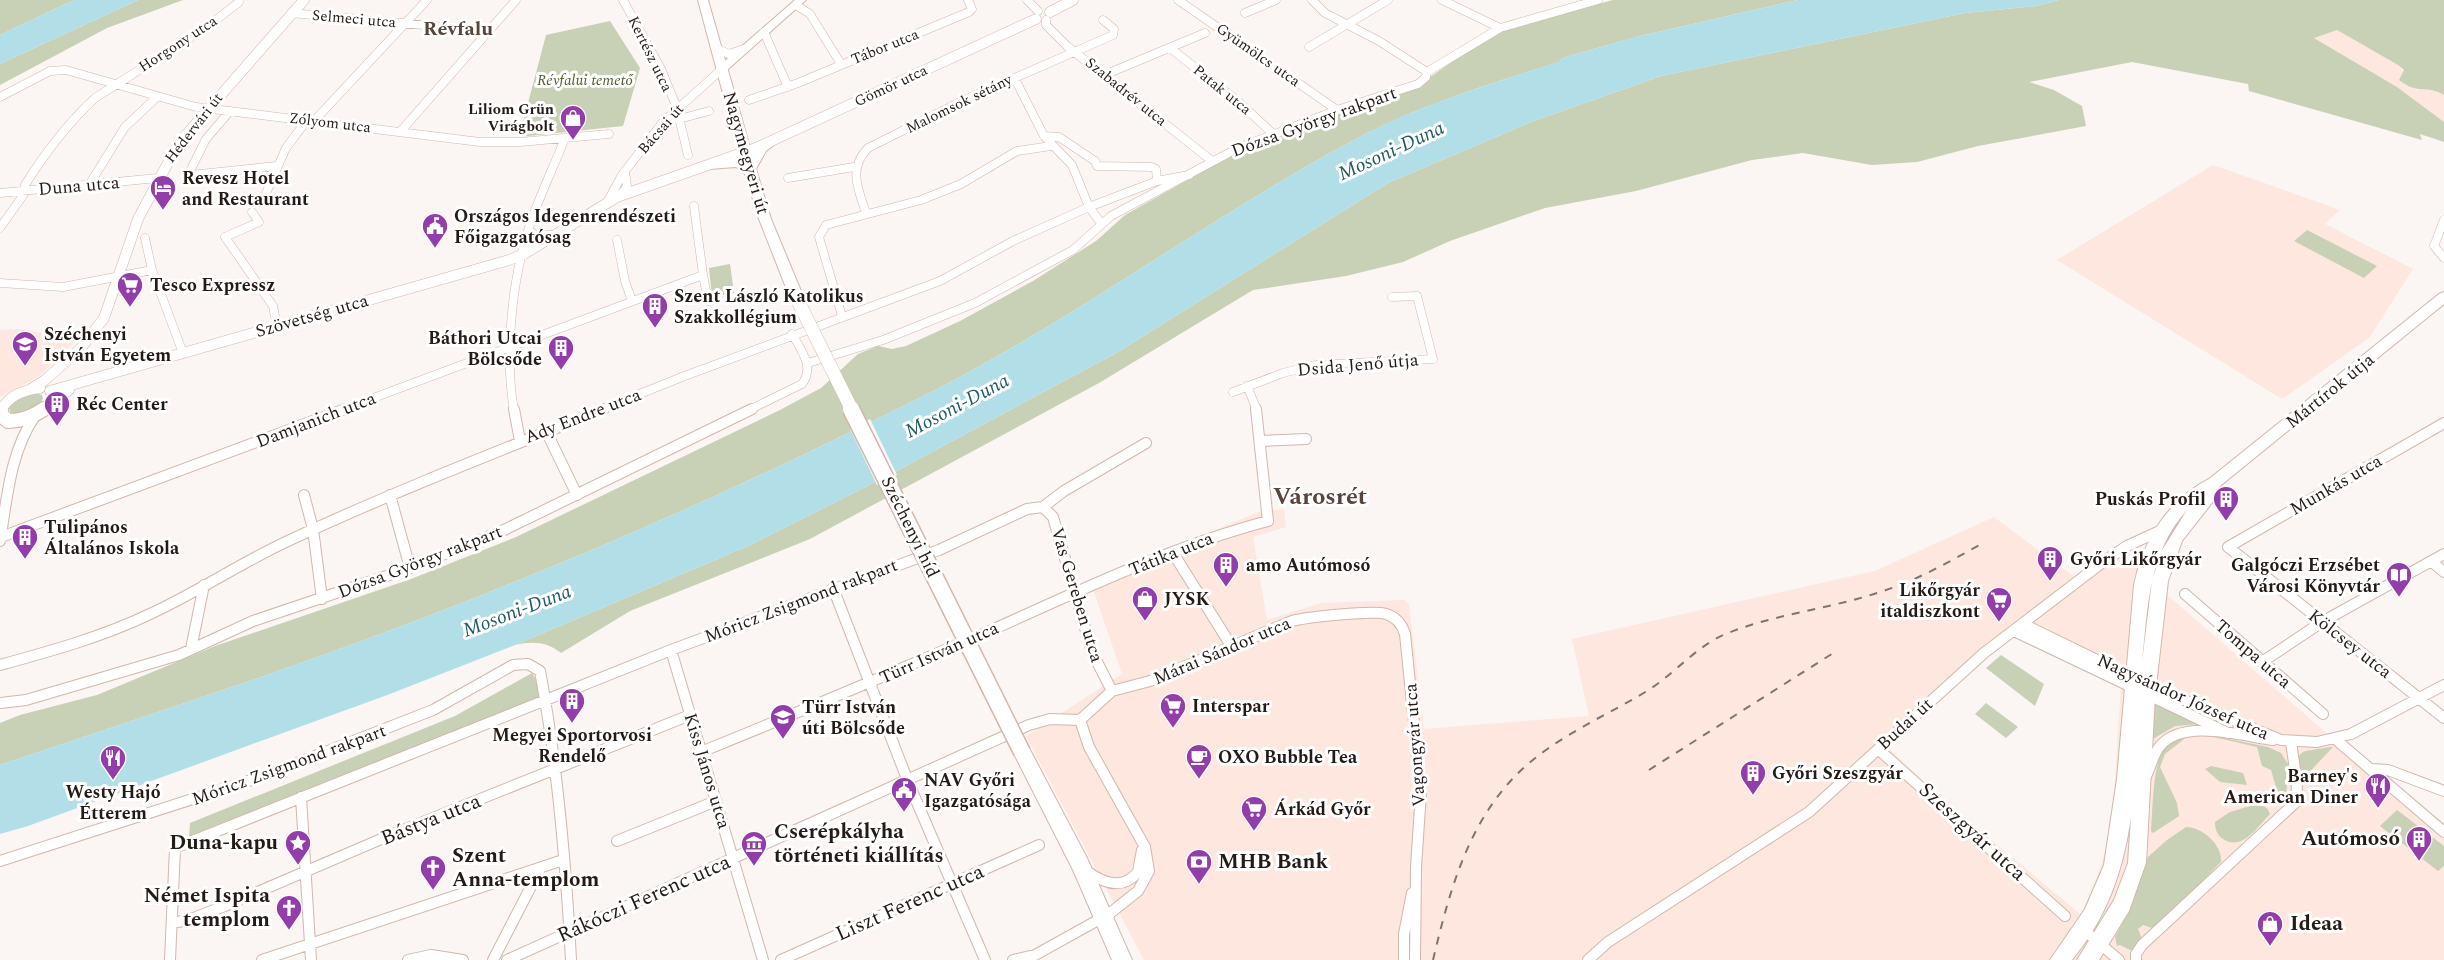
<svg xmlns="http://www.w3.org/2000/svg" width="2444" height="960" font-family="Spectral,serif">
  <rect width="100%" height="100%" fill="#fbf5f3"/>
  <path fill="#fde7de" fill-rule="evenodd" d="M2337 30 2398 65 2416 90 2435 89 2444 95V122L2397 87 2314 38Z
    M2213 165 2340 210 2325 224 2413 269 2369 338 2282 399 2057 260Z
    M20 329 77 340 38 377 0 397V330Z
    M1284 509 1286 527 1253 537 1267 620 1321 603 1405 600 1409 605 1424 729 1589 716 1572 639 1875 571 1994 517 2077 579 2114 549 2444 835V960H1144L1026 736 1122 674 1091 583 1261 511ZM2010 630 2121 686 2112 827 2100 869 2081 915 1933 791 1881 741 1948 681Z"/>
  <path fill="#c8d0b6" d="M0 0H74L0 35Z
    M138 0H183L107 28 0 85V64Z
    M1613 0H1798L1640 36 1562 58 1559 62C1493 83 1426 103 1365 134 1217 212 1083 314 935 390 738 490 535 579 326 654 218 693 109 728 0 765V723L20 715 97 695 215 646 411 579 516 537 780 410 821 388 858 354 878 346 892 349 906 346 960 321 1033 281 1096 241 1125 215 1234 154 1430 77 1475 46 1508 28Z
    M2059 0H2444V95C2426 84 2420 96 2399 80L2404 70 2398 65 2337 30 2314 38 2397 87 2444 122V142L2420 134 2422 140 2249 91 2248 84 2132 62 2029 82 2054 90 2082 106 2086 126 1978 146 1917 162 1872 165 1803 153 1752 160 1636 191 1545 208 1450 241 1403 262 1346 276 1253 290 1099 383 810 539 630 611 561 653C547 642 533 641 515 645L748 546 893 473 1118 352 1388 183 1531 122 1661 76 1965 13 2037 6Z
    M610 21 640 68 623 126 519 137 546 35Z
    M2307 230 2377 266 2364 278 2294 241Z
    M730 264 734 293 712 297 709 268Z
    M35 393 42 395 43 399 36 409 14 415 11 414 9 408C14 398 24 396 35 393Z
    M2001 655 2044 684 2035 706 1986 668Z
    M532 673 538 683 541 698 189 837 190 823 455 716Z
    M1986 703 2018 727 2006 738 1975 714Z
    M2155 703 2200 724 2175 726 2153 739Z
    M2205 734 2268 747 2281 753 2288 764 2286 802 2280 804 2274 801 2270 793 2278 794 2271 770 2262 766 2257 747 2209 736H2188L2165 754 2160 767 2177 803 2179 816 2153 833 2151 831C2153 811 2152 747 2172 739 2182 735 2195 735 2205 734Z
    M2333 747 2301 781C2299 765 2291 752 2312 750 2319 749 2326 747 2333 747Z
    M2211 766 2243 773 2247 785 2220 782 2205 769Z
    M2257 804 2267 808 2270 814C2258 826 2242 852 2223 839 2217 835 2215 829 2215 822L2230 812Z
    M2397 810 2444 846V866L2438 871 2380 826Z
    M2186 827C2202 827 2223 845 2221 862L2155 929 2143 925 2138 929 2142 939 2132 951 2120 945 2117 946 2115 937 2130 909 2148 857 2167 840Z"/>
  <path fill="#b2dfe7" d="M74 0H138L0 64V35Z
    M1798 0H2059L2037 6 1965 13 1661 76 1531 122 1388 183 1118 352 893 473 748 546 515 645 390 694 28 826 0 834V765C109 728 218 693 326 654 535 579 738 490 935 390 1083 314 1217 212 1365 134 1426 103 1493 83 1558 62L1562 58 1640 36Z"/>
  <path fill="#fbf5f3" d="M870 419 897 475 877 485 850 429Z"/>
  <g fill="none" stroke-linecap="round" stroke-linejoin="round">
    <g stroke="#d2b7ac" stroke-width="9">
      <path id="minor-far1" d="M623 0 661 69 677 108
        M1027 0 1038 11
        M1178 0 1337 110
        M1312 0 1325 13 1379 41 1427 72
        M1442 0 1500 28
        M796 5 810 14 841 64
        M291 13 490 31
        M1245 13 1276 0
        M1046 20V25L1067 46 1212 161
        M764 32 788 87
        M1309 47 1388 0
        M716 48 729 54 744 49
        M1170 48 1239 102 1272 133
        M1104 75 1205 33
        M1017 83 1044 136 1072 165 1089 207 1101 223
        M0 97 50 71 66 70 196 107 480 142H520L609 134
        M749 100 798 83 969 12 972 9 968 0
        M672 113 680 122 688 155
        M679 119 709 111
        M314 121 427 0
        M400 132 516 0
        M1044 136 1059 137 1095 161 1097 166 1152 167 1156 169 1157 181
        M192 167 206 139 230 111
        M190 175 277 166
        M788 178 854 167
        M89 185 125 127 157 97
        M0 193 158 178
        M619 196 627 187 625 171
        M263 200 286 148 307 120
        M608 201 622 175 663 122 722 69
        M252 212 259 222 225 237 273 306 277 326
        M866 213C858 189 848 168 868 148L964 100 1113 35 1114 29 1103 20
        M2444 220 2434 246 2444 258
        M0 228 26 191 25 185C45 153 67 124 95 98L207 27 239 2
        M529 231 536 235H553
        M145 238 152 270 183 353
        M617 240 625 281 632 301
        M703 275 708 301
        M0 283 63 287 152 270
        M842 316 819 237 826 225 921 200 961 184 1017 151 1051 146
        M808 363 883 340 975 303 1073 250 1111 216 1238 148 1337 110 1418 84 1426 77 1427 72 1500 28 1598 0
        M1247 386 1257 410
        M1233 392 1283 373 1315 365 1433 359 1417 296 1392 297
        M341 410 703 275 694 206
        M514 410C505 360 511 291 525 241 534 206 552 172 565 138
        M600 410 682 377 940 281 1013 241 1089 207 1157 181 1189 175
        M749 410 802 384C815 367 801 350 792 334"/>
    </g>
    <g stroke="#d2b7ac" stroke-width="12">
      <path id="minor" d="M514 409 520 441
        M2444 423 2228 547 2444 718
        M547 433 577 495
        M1260 441 1306 439
        M304 495 313 529 322 599
        M390 495 410 568
        M1043 507 1053 517 1092 652 1112 691
        M1 537 345 409
        M0 541C7 499 10 452 35 416
        M1173 553 1232 647
        M2432 562 2444 572
        M833 588 909 784 985 960
        M2185 594 2323 714
        M2023 624 2148 685 2281 740 2317 742 2351 734 2444 685
        M2014 631 2228 733
        M191 649 204 585
        M671 650 763 960
        M2262 662 2322 622 2444 554
        M0 665C51 651 102 637 150 614 198 592 242 562 290 540 393 492 499 451 604 409
        M1112 691 1150 681 1292 621C1307 617 1373 610 1386 614 1396 617 1402 624 1405 634L1421 792 1416 867 1415 960
        M0 703 26 700 179 655 253 621 410 568 504 530 752 409
        M1080 720 1112 691
        M2334 738 2444 832
        M1878 749 2065 916
        M701 752C799 712 897 671 994 629 1083 589 1173 546 1268 521L1256 409
        M2371 769 2388 770 2444 791
        M2146 776C2151 767 2153 754 2160 746 2183 718 2242 736 2273 740
        M301 797 311 960
        M617 841 716 801
        M0 861 264 776 433 710 513 665 528 664 540 671C558 767 566 863 571 960
        M1088 872C1105 884 1123 890 1138 872L1142 850
        M172 923 188 920 225 906 393 834 690 715
        M2084 930 2119 960
        M170 960 175 848 671 650 939 550 1027 509 1043 507 1064 491 1146 443
        M262 960 563 860
        M408 960 431 955 463 960
        M493 960 540 869
        M507 960 1029 725 1050 719 1080 720
        M781 960 1039 845
        M1013 960 1030 956
        M1026 960 1109 914 1138 891 1149 871 1145 847 1089 747 1080 720
        M1404 960V934L1412 893
        M1588 960 1608 942 1809 812 1984 653 2103 562 2127 546 2164 529
        M2136 960V954L2142 945 2296 802 2297 784 2291 742"/>
    </g>
    <g stroke="#d2b7ac" stroke-width="11">
      <path id="tertiary-far1" d="M1050 12 1073 0
        M31 389 45 380 81 348 104 318 138 219 178 144 304 0
        M50 391 509 260 524 254 617 197 756 148 1036 19
        M1 410C9 395 24 390 40 388
        M42 410 69 390"/>
    </g>
    <g stroke="#d2b7ac" stroke-width="16">
      <path id="tertiary" d="M0 411 1 409
        M0 414 8 421C22 421 32 417 44 409"/>
    </g>
    <g stroke="#d2b7ac" stroke-width="2">
      <path id="secondary" d="M795 0H806L726 71H718V67Z"/>
    </g>
    <g stroke="#d2b7ac" stroke-width="2">
      <path id="primary" d="M698 0H708L752 155C757 145 766 138 777 134L783 138 766 151 756 169 771 219 806 303 804 306H794L792 303 759 219 745 174 736 167 709 169 703 165 705 162 726 159 741 161Z
        M2444 292V304L2220 486 2215 499 2182 541 2168 581 2155 695 2146 863 2129 911 2099 960H2077L2114 900 2128 863 2131 817C2123 871 2107 918 2072 960H2050L2085 909 2104 865 2117 779 2134 585C2143 540 2168 500 2209 479L2439 294ZM2187 510 2161 552 2152 581 2142 662C2148 607 2148 553 2187 510Z
        M1022 744 1028 746 1087 858 1132 960H1112L1073 870 1013 752 1016 746Z"/>
    </g>
    <use href="#minor-far1" stroke="#fff" stroke-width="8"/>
    <use href="#minor" stroke="#fff" stroke-width="10"/>
    <use href="#tertiary-far1" stroke="#fff" stroke-width="10"/>
    <use href="#tertiary" stroke="#fff" stroke-width="14"/>
    <use href="#secondary" fill="#fff" fill-rule="evenodd"/>
    <use href="#primary" fill="#fff" fill-rule="evenodd"/>
    <path stroke="#7d7572" stroke-width="2" stroke-dasharray="8 8" stroke-linecap="butt" d="M1649 770 1838 650
      M1433 960C1452 880 1474 800 1546 750 1578 727 1614 711 1647 691 1676 673 1697 645 1728 633 1776 614 1828 609 1877 593 1914 582 1949 562 1983 543"/>
    <g stroke="#d2b7ac" stroke-width="14" stroke-linecap="butt">
      <path id="primary-bridge-far1" d="M799 303 852 410"/>
    </g>
    <g stroke="#d2b7ac" stroke-width="19" stroke-linecap="butt">
      <path id="primary-bridge" d="M851 409 1022 752"/>
    </g>
    <use href="#primary-bridge-far1" stroke="#fff" stroke-width="13"/>
    <use href="#primary-bridge" stroke="#fff" stroke-width="16"/>
  </g>
  <defs>
    <g id="shop-pin" transform="scale(1.35)"><path d="M0 17L-7.5 6A9.5 9.5 0 1 1 7.5 6Z" fill="#933daa" stroke="#fff"/><path d="M-5-2.5h2.3a2.7 3.5 0 0 1 5.4 0H5L5.5 6h-11ZM-1.5-2.5h3a1.5 2.3 0 0 0-3 0Z" fill="#fff"/></g>
    <g id="hotel-pin" transform="scale(1.35)"><path d="M0 17L-7.5 6A9.5 9.5 0 1 1 7.5 6Z" fill="#933daa" stroke="#fff"/><path d="M-6-4.5h1.5V1H6V5H4.5V3h-9V5H-6ZM-4 0a1.8 1.8 0 1 1 3.6 0ZM.5 0V-2.5h3Q6-2.5 6 0Z" fill="#fff"/></g>
    <g id="civic-pin" transform="scale(1.35)"><path d="M0 17L-7.5 6A9.5 9.5 0 1 1 7.5 6Z" fill="#933daa" stroke="#fff"/><path d="M-.6-6.5H3V-4.5H.6V-3L4-1V1h2V6H-6V1h2V-1L-.6-3ZM-1.2 2.5V6h2.4V2.5Z" fill="#fff"/></g>
    <g id="supermarket-pin" transform="scale(1.35)"><path d="M0 17L-7.5 6A9.5 9.5 0 1 1 7.5 6Z" fill="#933daa" stroke="#fff"/><path d="M-6-5.5h2.5l.6 2H6L4.5 2H-2.5L-4.4-4H-6ZM-1.5 3.2a1.3 1.3 0 1 0 .1 0ZM3 3.2a1.3 1.3 0 1 0 .1 0Z" fill="#fff"/></g>
    <g id="building-pin" transform="scale(1.35)"><path d="M0 17L-7.5 6A9.5 9.5 0 1 1 7.5 6Z" fill="#933daa" stroke="#fff"/><path d="M-4-6H4V6H1V3H-1V6H-4ZM-2.5-4.3h1.7v1.8h-1.7ZM.8-4.3h1.7v1.8H.8ZM-2.5-1h1.7V.8h-1.7ZM.8-1h1.7V.8H.8Z" fill="#fff"/></g>
    <g id="university-pin" transform="scale(1.35)"><path d="M0 17L-7.5 6A9.5 9.5 0 1 1 7.5 6Z" fill="#933daa" stroke="#fff"/><path d="M0-5L7-2L0 1L-7-2ZM-4 1L0 2.5L4 1V4Q0 6-4 4Z" fill="#fff"/></g>
    <g id="library-pin" transform="scale(1.35)"><path d="M0 17L-7.5 6A9.5 9.5 0 1 1 7.5 6Z" fill="#933daa" stroke="#fff"/><path d="M-6-4Q-3-5.5-.7-3.5V5Q-3 3-6 4ZM6-4Q3-5.5 .7-3.5V5Q3 3 6 4Z" fill="#fff"/></g>
    <g id="school-pin" transform="scale(1.35)"><path d="M0 17L-7.5 6A9.5 9.5 0 1 1 7.5 6Z" fill="#933daa" stroke="#fff"/><path d="M0-5L7-2L0 1L-7-2ZM-4 1L0 2.5L4 1V4Q0 6-4 4Z" fill="#fff"/></g>
    <g id="cafe-pin" transform="scale(1.35)"><path d="M0 17L-7.5 6A9.5 9.5 0 1 1 7.5 6Z" fill="#933daa" stroke="#fff"/><path d="M-5.5-4.5H6V0H3Q3 3.5 0 3.5H-2.5Q-5.5 3.5-5.5 0ZM3-3.2v2h1.7v-2ZM-6 4.5H4V6H-6Z" fill="#fff"/></g>
    <g id="restaurant-pin" transform="scale(1.35)"><path d="M0 17L-7.5 6A9.5 9.5 0 1 1 7.5 6Z" fill="#933daa" stroke="#fff"/><path d="M-5-6h1v4h1v-4h1v4h1v-4h1v5L-1.5 .5V6h-2V.5L-5-1ZM5-6V6H3V1.5H1.5Q1.5-4 5-6Z" fill="#fff"/></g>
    <g id="sight-pin" transform="scale(1.35)"><path d="M0 17L-7.5 6A9.5 9.5 0 1 1 7.5 6Z" fill="#933daa" stroke="#fff"/><path d="M0-6L1.8-2.2L6-1.7L2.9 1.2L3.7 5.4L0 3.3L-3.7 5.4L-2.9 1.2L-6-1.7L-1.8-2.2Z" fill="#fff"/></g>
    <g id="museum-pin" transform="scale(1.35)"><path d="M0 17L-7.5 6A9.5 9.5 0 1 1 7.5 6Z" fill="#933daa" stroke="#fff"/><path d="M0-6L6-3V-2H-6V-3ZM-5-1h2V3h-2ZM-1-1h2V3h-2ZM3-1h2V3H3ZM-6 4H6V6H-6Z" fill="#fff"/></g>
    <g id="bank-pin" transform="scale(1.35)"><path d="M0 17L-7.5 6A9.5 9.5 0 1 1 7.5 6Z" fill="#933daa" stroke="#fff"/><path d="M-6-4H6V4H-6ZM0-2.3a2.3 2.3 0 1 0 0 4.6a2.3 2.3 0 1 0 0-4.6Z" fill="#fff"/></g>
    <g id="church-pin" transform="scale(1.35)"><path d="M0 17L-7.5 6A9.5 9.5 0 1 1 7.5 6Z" fill="#933daa" stroke="#fff"/><path d="M-1.2-6h2.4v3.5h3.3v2.4h-3.3V6h-2.4V-.1h-3.3v-2.4h3.3Z" fill="#fff"/></g>
  </defs>
  <g fill-rule="evenodd">
    <use href="#shop-pin" x="573" y="118"/>
    <use href="#hotel-pin" x="163" y="188"/>
    <use href="#civic-pin" x="435" y="226"/>
    <use href="#supermarket-pin" x="130" y="285"/>
    <use href="#building-pin" x="655" y="306"/>
    <use href="#university-pin" x="25" y="344"/>
    <use href="#building-pin" x="561" y="348"/>
    <use href="#building-pin" x="57" y="404"/>
    <use href="#building-pin" x="2226" y="499"/>
    <use href="#building-pin" x="25" y="537"/>
    <use href="#building-pin" x="2050" y="559"/>
    <use href="#building-pin" x="1226" y="565"/>
    <use href="#library-pin" x="2399" y="575"/>
    <use href="#shop-pin" x="1145" y="599"/>
    <use href="#supermarket-pin" x="1999" y="600"/>
    <use href="#building-pin" x="572" y="701"/>
    <use href="#supermarket-pin" x="1173" y="706"/>
    <use href="#school-pin" x="783" y="717"/>
    <use href="#cafe-pin" x="1199" y="757"/>
    <use href="#restaurant-pin" x="113" y="758"/>
    <use href="#building-pin" x="1753" y="773"/>
    <use href="#restaurant-pin" x="2378" y="786"/>
    <use href="#civic-pin" x="904" y="790"/>
    <use href="#supermarket-pin" x="1254" y="809"/>
    <use href="#building-pin" x="2419" y="839"/>
    <use href="#sight-pin" x="298" y="843"/>
    <use href="#museum-pin" x="754" y="844"/>
    <use href="#bank-pin" x="1199" y="862"/>
    <use href="#church-pin" x="433" y="868"/>
    <use href="#church-pin" x="289" y="908"/>
    <use href="#shop-pin" x="2270" y="924"/>
  </g>
  <g text-anchor="middle" dominant-baseline="central" stroke-width="6" stroke-linejoin="round" paint-order="stroke">
    <g font-size="15" fill="#241b17" stroke="#fff">
      <text transform="translate(354 19) rotate(5)">Selmeci utca</text>
      <text transform="translate(178 44) rotate(-33)">Horgony utca</text>
      <text transform="translate(885 47) rotate(-22)">Tábor utca</text>
      <text transform="translate(650 54) rotate(64)">Kertész utca</text>
      <text transform="translate(1258 55) rotate(35)">Gyümölcs utca</text>
      <text transform="translate(891 86) rotate(-25)">Gömör utca</text>
      <text transform="translate(1222 90) rotate(39)">Patak utca</text>
      <text transform="translate(1126 92) rotate(39)">Szabadrév utca</text>
      <text transform="translate(959 104) rotate(-26)">Malomsok sétány</text>
      <text transform="translate(330 123) rotate(7)">Zólyom utca</text>
      <text transform="translate(194 128) rotate(-52)">Hédervári út</text>
      <text transform="translate(661 129) rotate(-49)">Bácsai út</text>
    </g>
    <g font-size="15" font-style="italic" fill="#505d28" stroke="#fff">
      <text x="585" y="80">Révfalui temető</text>
    </g>
    <g font-size="15" font-weight="bold" fill="#241b17" stroke="#fff" text-anchor="end">
      <text x="554" y="109">Liliom Grün<tspan x="554" dy="17">Virágbolt</tspan></text>
    </g>
    <g font-size="18" fill="#241b17" stroke="#fff">
      <text transform="translate(1314 122) rotate(-20)">Dózsa György rakpart</text>
      <text transform="translate(746 153) rotate(74)">Nagymegyeri út</text>
      <text transform="translate(79 186) rotate(-5)">Duna utca</text>
      <text transform="translate(312 316) rotate(-16)">Szövetség utca</text>
      <text transform="translate(1358 365) rotate(-5)">Dsida Jenő útja</text>
      <text transform="translate(2330 391) rotate(-39)">Mártírok útja</text>
      <text transform="translate(583 416) rotate(-21)">Ady Endre utca</text>
      <text transform="translate(316 420) rotate(-21)">Damjanich utca</text>
      <text transform="translate(2336 485) rotate(-30)">Munkás utca</text>
      <text transform="translate(910 527) rotate(64)">Széchenyi híd</text>
      <text transform="translate(1171 554) rotate(-22)">Tátika utca</text>
      <text transform="translate(420 562) rotate(-21)">Dózsa György rakpart</text>
      <text transform="translate(1077 595) rotate(73)">Vas Gereben utca</text>
      <text transform="translate(801 601) rotate(-21)">Móricz Zsigmond rakpart</text>
      <text transform="translate(2350 644) rotate(38)">Kölcsey utca</text>
      <text transform="translate(1222 651) rotate(-23)">Márai Sándor utca</text>
      <text transform="translate(939 653) rotate(-24)">Türr István utca</text>
      <text transform="translate(2253 654) rotate(41)">Tompa utca</text>
      <text transform="translate(2183 697) rotate(24)">Nagysándor József utca</text>
      <text transform="translate(1905 724) rotate(-42)">Budai út</text>
      <text transform="translate(1415 745) rotate(-94)">Vagongyár utca</text>
      <text transform="translate(289 765) rotate(-20)">Móricz Zsigmond rakpart</text>
      <text transform="translate(707 771) rotate(73)">Kiss János utca</text>
    </g>
    <g font-size="18" font-weight="bold" fill="#241b17" stroke="#fff" text-anchor="start">
      <text x="182" y="178">Revesz Hotel<tspan x="182" dy="21">and Restaurant</tspan></text>
      <text x="454" y="216">Országos Idegenrendészeti<tspan x="454" dy="21">Főigazgatósag</tspan></text>
      <text x="150" y="285">Tesco Expressz</text>
      <text x="674" y="296">Szent László Katolikus<tspan x="674" dy="21">Szakkollégium</tspan></text>
      <text x="44" y="334">Széchenyi<tspan x="44" dy="21">István Egyetem</tspan></text>
      <text x="542" y="338" text-anchor="end">Báthori Utcai<tspan x="542" dy="21">Bölcsőde</tspan></text>
      <text x="76" y="404">Réc Center</text>
      <text x="2206" y="499" text-anchor="end">Puskás Profil</text>
      <text x="44" y="527">Tulipános<tspan x="44" dy="21">Általános Iskola</tspan></text>
      <text x="2070" y="559">Győri Likőrgyár</text>
      <text x="1246" y="565">amo Autómosó</text>
      <text x="2380" y="565" text-anchor="end">Galgóczi Erzsébet<tspan x="2380" dy="21">Városi Könyvtár</tspan></text>
      <text x="1980" y="590" text-anchor="end">Likőrgyár<tspan x="1980" dy="21">italdiszkont</tspan></text>
      <text x="1164" y="599">JYSK</text>
      <text x="1192" y="706">Interspar</text>
      <text x="802" y="707">Türr István<tspan x="802" dy="21">úti Bölcsőde</tspan></text>
      <text x="572" y="735" text-anchor="middle">Megyei Sportorvosi<tspan x="572" dy="21">Rendelő</tspan></text>
      <text x="1218" y="757">OXO Bubble Tea</text>
      <text x="1772" y="773">Győri Szeszgyár</text>
      <text x="2358" y="776" text-anchor="end">Barney's<tspan x="2358" dy="21">American Diner</tspan></text>
      <text x="924" y="780">NAV Győri<tspan x="924" dy="21">Igazgatósága</tspan></text>
      <text x="113" y="792" text-anchor="middle">Westy Hajó<tspan x="113" dy="21">Étterem</tspan></text>
      <text x="1274" y="809">Árkád Győr</text>
    </g>
    <g font-size="20" font-weight="bold" fill="#59433a" stroke="#fff">
      <text x="458" y="29">Révfalu</text>
    </g>
    <g font-size="20" font-style="italic" fill="#1e5b64" stroke="#fff">
      <text transform="translate(1391 151) rotate(-25)">Mosoni-Duna</text>
      <text transform="translate(957 406) rotate(-28)">Mosoni-Duna</text>
      <text transform="translate(517 611) rotate(-21)">Mosoni-Duna</text>
    </g>
    <g font-size="21" fill="#241b17" stroke="#fff">
      <text transform="translate(431 820) rotate(-22)">Bástya utca</text>
      <text transform="translate(1972 832) rotate(42)">Szeszgyár utca</text>
      <text transform="translate(644 899) rotate(-24)">Rákóczi Ferenc utca</text>
      <text transform="translate(910 903) rotate(-24)">Liszt Ferenc utca</text>
    </g>
    <g font-size="21" font-weight="bold" fill="#241b17" stroke="#fff" text-anchor="start">
      <text x="774" y="832">Cserépkályha<tspan x="774" dy="24">történeti kiállítás</tspan></text>
      <text x="2400" y="839" text-anchor="end">Autómosó</text>
      <text x="278" y="843" text-anchor="end">Duna-kapu</text>
      <text x="452" y="856">Szent<tspan x="452" dy="24">Anna-templom</tspan></text>
      <text x="1218" y="862">MHB Bank</text>
      <text x="270" y="896" text-anchor="end">Német Ispita<tspan x="270" dy="24">templom</tspan></text>
      <text x="2290" y="924">Ideaa</text>
    </g>
    <g font-size="24" font-weight="bold" fill="#59433a" stroke="#fff">
      <text x="1320" y="497">Városrét</text>
    </g>
  </g>
</svg>
